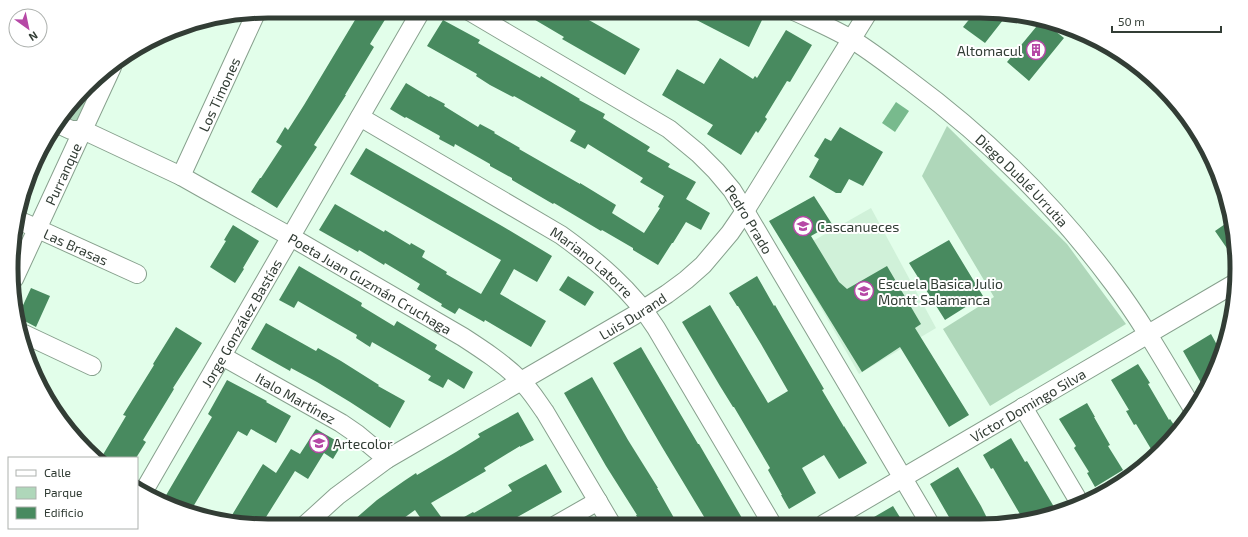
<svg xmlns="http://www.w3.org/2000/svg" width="1248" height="537" font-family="'Exo 2',sans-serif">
  <rect width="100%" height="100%" fill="#e2feea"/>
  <path fill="#d0f1d9" d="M871 208 936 328 859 374 790 254Z"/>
  <path fill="#afd7ba" d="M99 75 69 140 52 132Z
    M947 126 1067 244 1126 324 990 406 943 329 994 297 922 176Z"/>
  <path fill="#78ba8d" d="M896 102 909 111 895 132 882 123Z"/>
  <path fill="#488a5f" d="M340 11H374L386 18 370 44 374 47 345 95H346L314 145 317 147 277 208 251 192 260 178H261L282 146 276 142 285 127 288 130 304 105 355 20Z
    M520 11H573L640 49 625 75 562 39 564 37Z
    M679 11H745L762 20 749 47Z
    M976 11 1007 15 985 43 963 27Z
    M443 20 480 40 478 43 540 78 541 76 580 99 579 100 605 114 603 118 650 147 647 151 670 164 668 167 696 182 686 199 710 213 701 230 686 222 673 243H672L658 265 633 250V248L602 230 601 231 554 203 553 204 512 180V178L490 166V164L455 144 454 147 439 139 440 136 406 117 405 118 390 109 406 83 429 97 430 96 445 104 444 106 478 127 480 124 495 132 494 133 520 148 519 149 580 184V183L616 205 612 213 644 233 660 208 658 207 664 196 640 182 643 178 588 144 585 149 570 141 576 131 514 96 513 97 490 85 476 76 477 74 427 46Z
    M1041 21 1044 22 1064 38 1029 81 1007 62Z
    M786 30 812 45 790 82 787 81 765 117 767 119 758 133 756 131 741 155 707 134 713 125 662 95 677 69 704 84 720 58 753 79 755 76 757 78Z
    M840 127 883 152 863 186 849 179 841 193H836L809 177 819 159 814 156 825 138 831 141Z
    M366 148 502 226 552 256 537 282 514 269 500 294 546 321 531 347 485 320 484 322 459 308 455 314 441 306 442 304 417 289 420 284 385 263 384 265 359 250 358 252 319 230 335 204 384 232 385 230 410 245 411 243 425 251 422 257 447 272 446 274 481 294 501 260 350 174Z
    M814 196 832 224 811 236 839 282 847 289 887 266 921 324 915 328 969 415 949 427 900 347 862 372 769 221Z
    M1228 222 1236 252 1235 260 1215 231Z
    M233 225 259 241 243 268 244 269 235 283 210 267 226 241 224 240Z
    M949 240 983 296 945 320 909 263Z
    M299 266 362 303 361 306 394 326 397 321 437 345 435 349 473 372 464 389 448 379 443 388 428 380 431 376 372 342 370 347 356 338 357 335 298 301 294 308 279 300Z
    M568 276 594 292 585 306 559 290Z
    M757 276 774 306 775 305 783 319 824 389 822 390 844 427V426L867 463 839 479 824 455 802 468 816 493 789 509 781 495H782L768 470 770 468 734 407H733L720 386 682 322 710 305 768 403 788 391 761 344 738 306H737L729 293Z
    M31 288 50 296 36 327 19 318 18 316Z
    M266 323 316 351 318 348 341 361 379 385 378 386 405 401 390 428 350 402 317 382 291 368 290 371 251 349Z
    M176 327 202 343 173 388 174 389 143 440 146 442 136 458H101L126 416 123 415 154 365 153 364Z
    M1211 334 1222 354 1204 388 1183 351Z
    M641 347 698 444H699L746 525H709L662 447 613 363Z
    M1138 364 1150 383 1148 384 1169 420 1170 419 1178 431 1173 436 1151 449 1136 424 1134 425 1126 411 1129 410 1111 380Z
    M592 377 628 440 658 488H657L678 525H641L636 515H637L606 466 564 393Z
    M227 380 267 401 266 402 291 416 276 443 251 429 247 436 238 431 190 512 165 497 212 417 208 414Z
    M1087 403 1095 417H1094L1110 445 1108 446 1123 470 1095 487 1087 473 1089 472 1074 448 1076 446 1059 419Z
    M518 412 534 440 520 447V446L484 468 486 471 431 503 447 525 426 526 415 510 393 526H347L377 500 404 481 416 473 417 475 456 452 480 437 478 434Z
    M316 429 342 444 333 459 324 453 308 479 295 471 261 525 229 520 263 464 276 473 291 449 300 454Z
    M1011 438 1025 462 1027 461 1057 512 1024 521 993 468 991 469 983 455Z
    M546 464 562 492 512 520 515 525H450L473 512 474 513 512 491 508 485Z
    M958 467 981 506 990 524H953L930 484Z
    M893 506 901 519 893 524H862Z"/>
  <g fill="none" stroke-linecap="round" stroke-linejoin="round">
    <g stroke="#87a08d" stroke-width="20">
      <g id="street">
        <path id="s1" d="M469 11 669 129 698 153 716 171 732 190 745 211 930 524"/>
        <path id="s2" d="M794 11C813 20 832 28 851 39 871 51 891 67 910 81 987 138 1056 206 1113 283 1143 323 1167 366 1193 409"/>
        <path id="s3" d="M360 117 561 235C597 261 632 290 656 328L772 524"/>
        <path id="s4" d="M58 124 71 130H83L181 176 204 189 291 237 463 337C483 350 503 363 520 380 530 389 537 401 545 412L612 525"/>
        <path id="s5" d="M181 176 256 13"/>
        <path id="s6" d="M16 219 137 274"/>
        <path id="s7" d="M14 279 112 67"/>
        <path d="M24 334 92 366"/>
        <path id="s8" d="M222 356 341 423 357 434 387 459"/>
        <path d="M1023 407 1081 505"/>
        <path id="s9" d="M145 489 421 11"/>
        <path id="s10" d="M824 524 1232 285"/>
        <path d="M556 525 598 501"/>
        <path id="s11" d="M304 526 337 496 387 459 633 316 667 294 686 280 703 265 730 233 745 211 869 11"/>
      </g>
    </g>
    <use href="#street" stroke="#fff" stroke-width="18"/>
  </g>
  <defs>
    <g id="building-ring" transform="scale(1)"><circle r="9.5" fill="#fff" stroke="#b648a6" stroke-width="1.5"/><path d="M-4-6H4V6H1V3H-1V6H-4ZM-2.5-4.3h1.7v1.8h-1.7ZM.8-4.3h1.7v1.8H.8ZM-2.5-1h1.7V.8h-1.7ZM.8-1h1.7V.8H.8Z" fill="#b648a6"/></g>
    <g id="school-ring" transform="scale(1)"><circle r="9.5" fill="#fff" stroke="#b648a6" stroke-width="1.5"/><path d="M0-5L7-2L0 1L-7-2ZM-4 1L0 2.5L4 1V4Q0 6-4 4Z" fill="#b648a6"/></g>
  </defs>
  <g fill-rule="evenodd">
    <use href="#building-ring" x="1036" y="50"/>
    <use href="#school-ring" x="803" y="226"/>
    <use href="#school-ring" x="864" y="291"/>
    <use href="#school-ring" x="319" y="443"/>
  </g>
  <g text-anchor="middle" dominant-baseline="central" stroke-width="4" stroke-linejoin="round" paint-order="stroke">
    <g font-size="14" fill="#323d35" stroke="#fff" text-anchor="start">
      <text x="1022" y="50" text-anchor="end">Altomacul</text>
      <text x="817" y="226">Cascanueces</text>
      <text x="878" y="283">Escuela Basica Julio<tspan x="878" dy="16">Montt Salamanca</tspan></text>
      <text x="333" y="443">Artecolor</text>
    </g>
    <g font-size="14" fill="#323d35" stroke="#fff">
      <text stroke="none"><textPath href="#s5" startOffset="90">Los Timones</textPath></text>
      <text stroke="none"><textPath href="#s7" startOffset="116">Purranque</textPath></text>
      <text stroke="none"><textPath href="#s2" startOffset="286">Diego Dublé Urrutia</textPath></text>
      <text stroke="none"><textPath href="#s1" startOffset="354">Pedro Prado</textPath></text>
      <text stroke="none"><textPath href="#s6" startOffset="66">Las Brasas</textPath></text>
      <text stroke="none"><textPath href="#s3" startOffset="274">Mariano Latorre</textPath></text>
      <text stroke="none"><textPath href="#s4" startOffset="352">Poeta Juan Guzmán Cruchaga</textPath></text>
      <text stroke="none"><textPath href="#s11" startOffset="391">Luis Durand</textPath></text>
      <text stroke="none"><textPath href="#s9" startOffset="192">Jorge González Bastías</textPath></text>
      <text stroke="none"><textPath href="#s8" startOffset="85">Italo Martínez</textPath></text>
      <text stroke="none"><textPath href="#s10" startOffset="236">Víctor Domingo Silva</textPath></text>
    </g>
  </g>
  <path d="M0 0H1248V537H0ZM268 18H980A250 250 0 0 1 1230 268V269A250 250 0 0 1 980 519H268A250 250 0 0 1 18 269V268A250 250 0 0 1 268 18Z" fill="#fff" fill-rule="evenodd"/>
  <path fill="none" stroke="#323d35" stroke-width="5" d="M268 18H980A250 250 0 0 1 1230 268V269A250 250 0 0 1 980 519H268A250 250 0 0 1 18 269V268A250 250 0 0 1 268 18Z"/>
  <rect x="8" y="457" width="130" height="72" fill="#ffffff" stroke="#adb1ae"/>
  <rect x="16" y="470" width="20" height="6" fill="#ffffff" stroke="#adb1ae"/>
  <text x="44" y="477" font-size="12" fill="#323d35">Calle</text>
  <rect x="16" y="487" width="20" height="12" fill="#afd7ba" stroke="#adb1ae"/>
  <text x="44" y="497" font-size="12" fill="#323d35">Parque</text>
  <rect x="16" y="507" width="20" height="12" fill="#488a5f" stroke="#adb1ae"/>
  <text x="44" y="517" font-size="12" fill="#323d35">Edificio</text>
  <g transform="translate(28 28) rotate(147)"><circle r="19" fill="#ffffff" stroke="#adb1ae"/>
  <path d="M0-3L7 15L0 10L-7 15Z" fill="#b648a6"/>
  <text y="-6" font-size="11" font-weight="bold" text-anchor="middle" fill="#323d35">N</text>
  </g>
  <path d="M1112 26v6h109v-6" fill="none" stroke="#323d35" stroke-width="2"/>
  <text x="1118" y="26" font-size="12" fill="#323d35" stroke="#ffffff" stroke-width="3" paint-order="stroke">50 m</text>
</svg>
